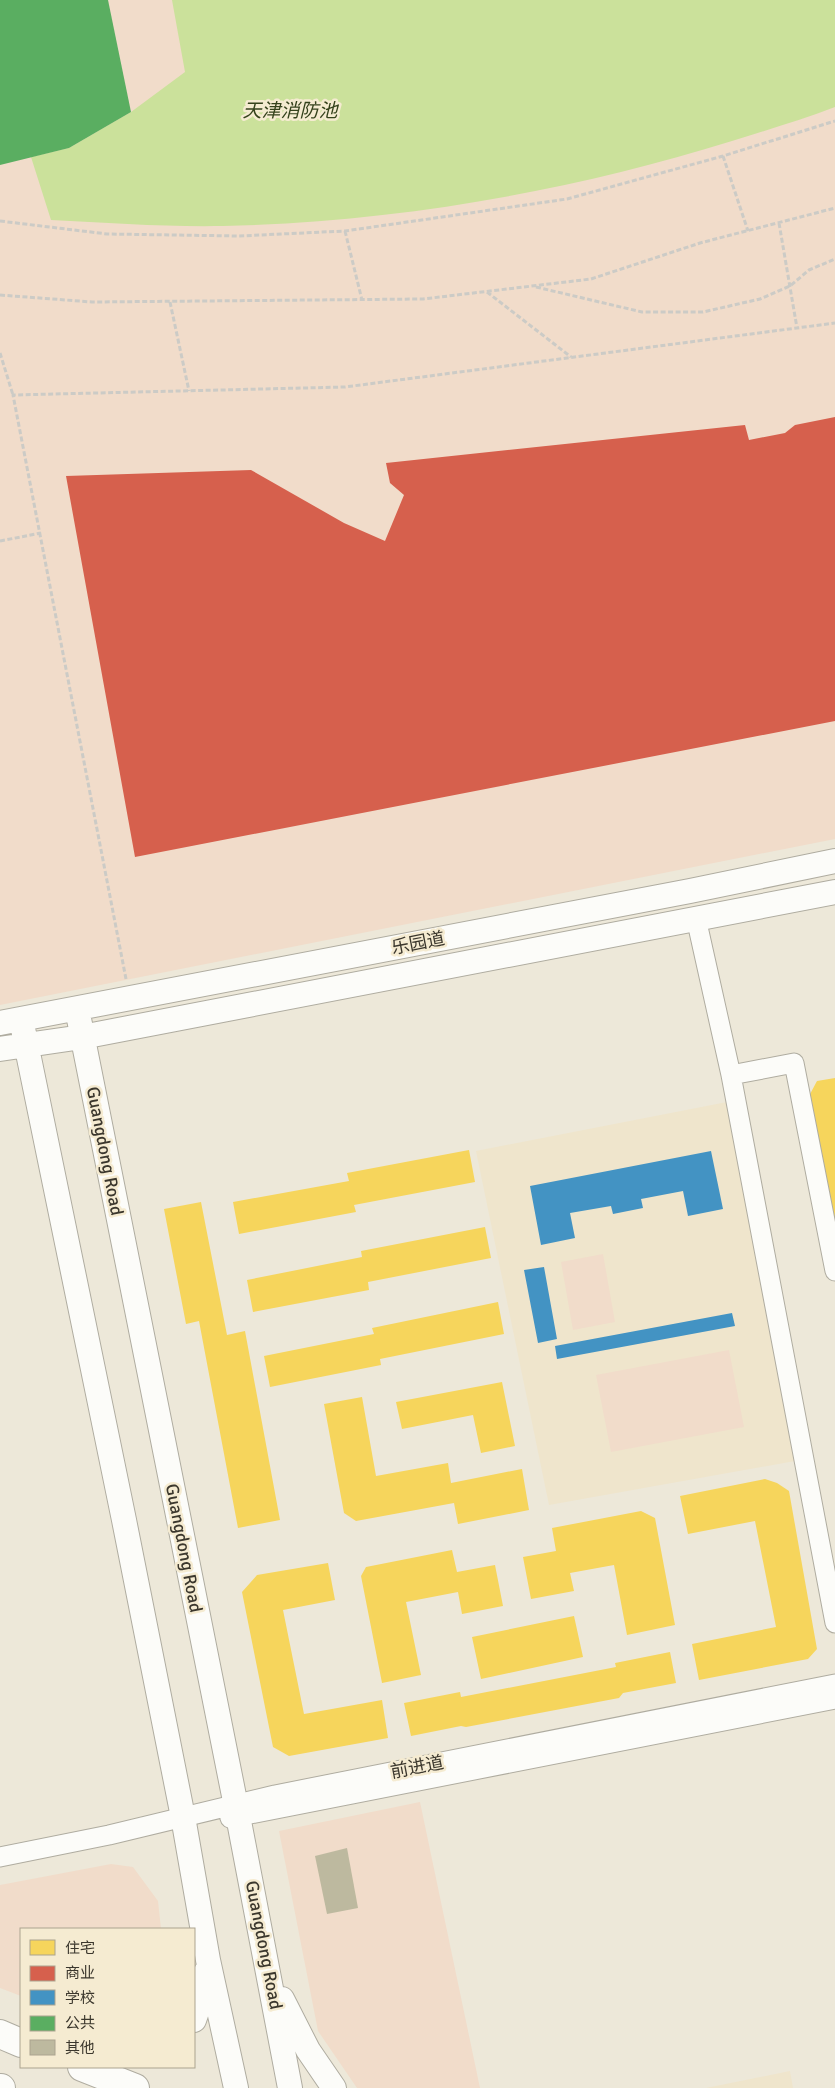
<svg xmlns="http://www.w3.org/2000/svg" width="835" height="2088" font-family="Signika,'Noto Sans SC',sans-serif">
  <rect width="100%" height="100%" fill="#ede8d9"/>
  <path fill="#efe5cc" d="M727 1102 795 1461 549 1505 476 1151Z
    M790 2071 793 2088H706Z"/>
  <path fill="#f1dcca" d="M0 0H835V839L0 1005Z
    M603 1254 615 1322 573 1330 561 1262Z
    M729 1350 744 1427 611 1452 596 1375Z
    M420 1802 480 2088H357L318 2031 279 1831Z
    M111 1864 133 1867 158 1901 161 1929H21V1996L0 1988V1885Z"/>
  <path fill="#cbe19b" d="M172 0H835V107C801 120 767 130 732 141 568 192 395 222 223 226 166 227 108 223 51 220L31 157 69 148 131 112 185 72Z"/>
  <path fill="#f6d55c" d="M835 1078V1225L809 1096 817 1081Z
    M469 1150 475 1182 354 1205 356 1212 239 1234 233 1202 349 1181 347 1173Z
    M201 1202 227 1335 245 1331 280 1520 238 1528 199 1321 186 1324 164 1209Z
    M485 1227 491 1258 368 1282 369 1290 253 1312 247 1280 362 1257 361 1251Z
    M498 1302 504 1334 380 1359 381 1365 270 1387 264 1356 374 1334 372 1328Z
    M502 1382 515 1446 481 1453 473 1415 402 1429 396 1402Z
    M362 1397 376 1476 448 1463 451 1483 522 1469 529 1510 458 1524 454 1503 356 1521 344 1513 324 1404Z
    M765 1479 777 1483 789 1491 817 1649 808 1659 699 1680 692 1644 776 1627 755 1521 688 1534 680 1496Z
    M641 1511 655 1518 675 1625 627 1635 614 1565 570 1573 574 1591 531 1599 523 1557 556 1551 552 1528Z
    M452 1550 457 1572 495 1565 503 1606 462 1614 458 1592 406 1602 421 1675 382 1683 361 1576 366 1567Z
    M328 1563 335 1600 283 1610 304 1714 382 1700 388 1738 289 1756 273 1747 242 1592 257 1575Z
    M574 1616 583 1657 481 1679 472 1637Z
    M670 1652 676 1683 623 1693 619 1698 466 1727 461 1726 411 1736 404 1703 460 1692 461 1697 616 1667 615 1663Z"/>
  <path fill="#d6604d" d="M835 417V721L135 857 66 476 251 470 344 523 385 541 404 495 390 483 386 463 745 425 749 440 785 433 795 425Z"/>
  <path fill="#4393c3" d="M711 1151 723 1209 688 1216 683 1191 641 1199 643 1208 613 1214 611 1206 570 1213 575 1238 541 1245 530 1186Z
    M544 1267 557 1339 538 1343 524 1270Z
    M732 1313 735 1326 557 1359 555 1346Z"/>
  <path fill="#5aae61" d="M0 0H108L131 112 69 148 0 165Z"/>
  <path fill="#bdb99f" d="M347 1848 358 1908 327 1914 315 1856Z"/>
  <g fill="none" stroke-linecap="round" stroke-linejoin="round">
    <g stroke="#afaca0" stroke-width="21">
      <path id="minor" d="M696 918 731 1075 835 1623
        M731 1075 794 1063 835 1271
        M230 1818 835 1699
        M0 1857 109 1835 275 1795 835 1684"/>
    </g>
    <g stroke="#afaca0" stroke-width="26">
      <path id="major" d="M77 1009 238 1816 290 2088
        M21 1019 124 1520 183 1817 208 1960 236 2088
        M0 1023 690 891 835 861
        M0 1049 82 1037 835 892
        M282 1999 308 2050 334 2088
        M194 2020 200 2003 206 1972"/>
    </g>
    <g stroke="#afaca0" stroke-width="30">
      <path id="highway" d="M0 2034 21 2043
        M82 2067 135 2088
        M0 2088H1"/>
    </g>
    <path stroke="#cccbc6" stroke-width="3" stroke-dasharray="5 2.5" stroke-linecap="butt" d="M723 156 748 231
      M0 221 107 234 239 236 345 231 567 199 723 156 835 121
      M779 223 797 328
      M345 231 362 300
      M536 287 642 312H703L760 299 790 286 809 270 835 259
      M487 292 571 357
      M0 295 92 302 423 299 591 279 700 243 835 208
      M170 302 189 391
      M0 353 13 395
      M0 541 41 533
      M126 979 13 395 345 387 835 323"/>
    <use href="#minor" stroke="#fcfcf9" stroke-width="19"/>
    <use href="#major" stroke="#fcfcf9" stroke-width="24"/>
    <use href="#highway" stroke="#fcfcf9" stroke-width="28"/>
  </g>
  <g text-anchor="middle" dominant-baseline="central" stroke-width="5" stroke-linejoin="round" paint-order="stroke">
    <g font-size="18" fill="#3b372d" stroke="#f5ebd1">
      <text transform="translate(418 943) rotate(-11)">乐园道</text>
      <text transform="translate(105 1151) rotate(79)">Guangdong Road</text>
      <text transform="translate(184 1548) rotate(79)">Guangdong Road</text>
      <text transform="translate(417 1767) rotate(-11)">前进道</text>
      <text transform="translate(264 1945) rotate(79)">Guangdong Road</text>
    </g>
    <g font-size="19" font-style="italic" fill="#35421c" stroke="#f5ebd1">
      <text x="290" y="111">天津消防池</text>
    </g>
  </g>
  <rect x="20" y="1928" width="175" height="140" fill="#f5ebd1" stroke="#aba38f"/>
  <rect x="30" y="1940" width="25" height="15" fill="#f6d55c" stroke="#aba38f"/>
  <text x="65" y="1953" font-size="15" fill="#3b372d">住宅</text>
  <rect x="30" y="1966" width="25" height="15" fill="#d6604d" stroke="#aba38f"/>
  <text x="65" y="1978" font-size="15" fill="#3b372d">商业</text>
  <rect x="30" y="1990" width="25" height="15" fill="#4393c3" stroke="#aba38f"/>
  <text x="65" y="2003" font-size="15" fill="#3b372d">学校</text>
  <rect x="30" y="2016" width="25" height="15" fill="#5aae61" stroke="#aba38f"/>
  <text x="65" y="2028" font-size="15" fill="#3b372d">公共</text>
  <rect x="30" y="2040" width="25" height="15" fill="#bdb99f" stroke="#aba38f"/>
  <text x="65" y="2053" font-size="15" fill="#3b372d">其他</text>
</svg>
